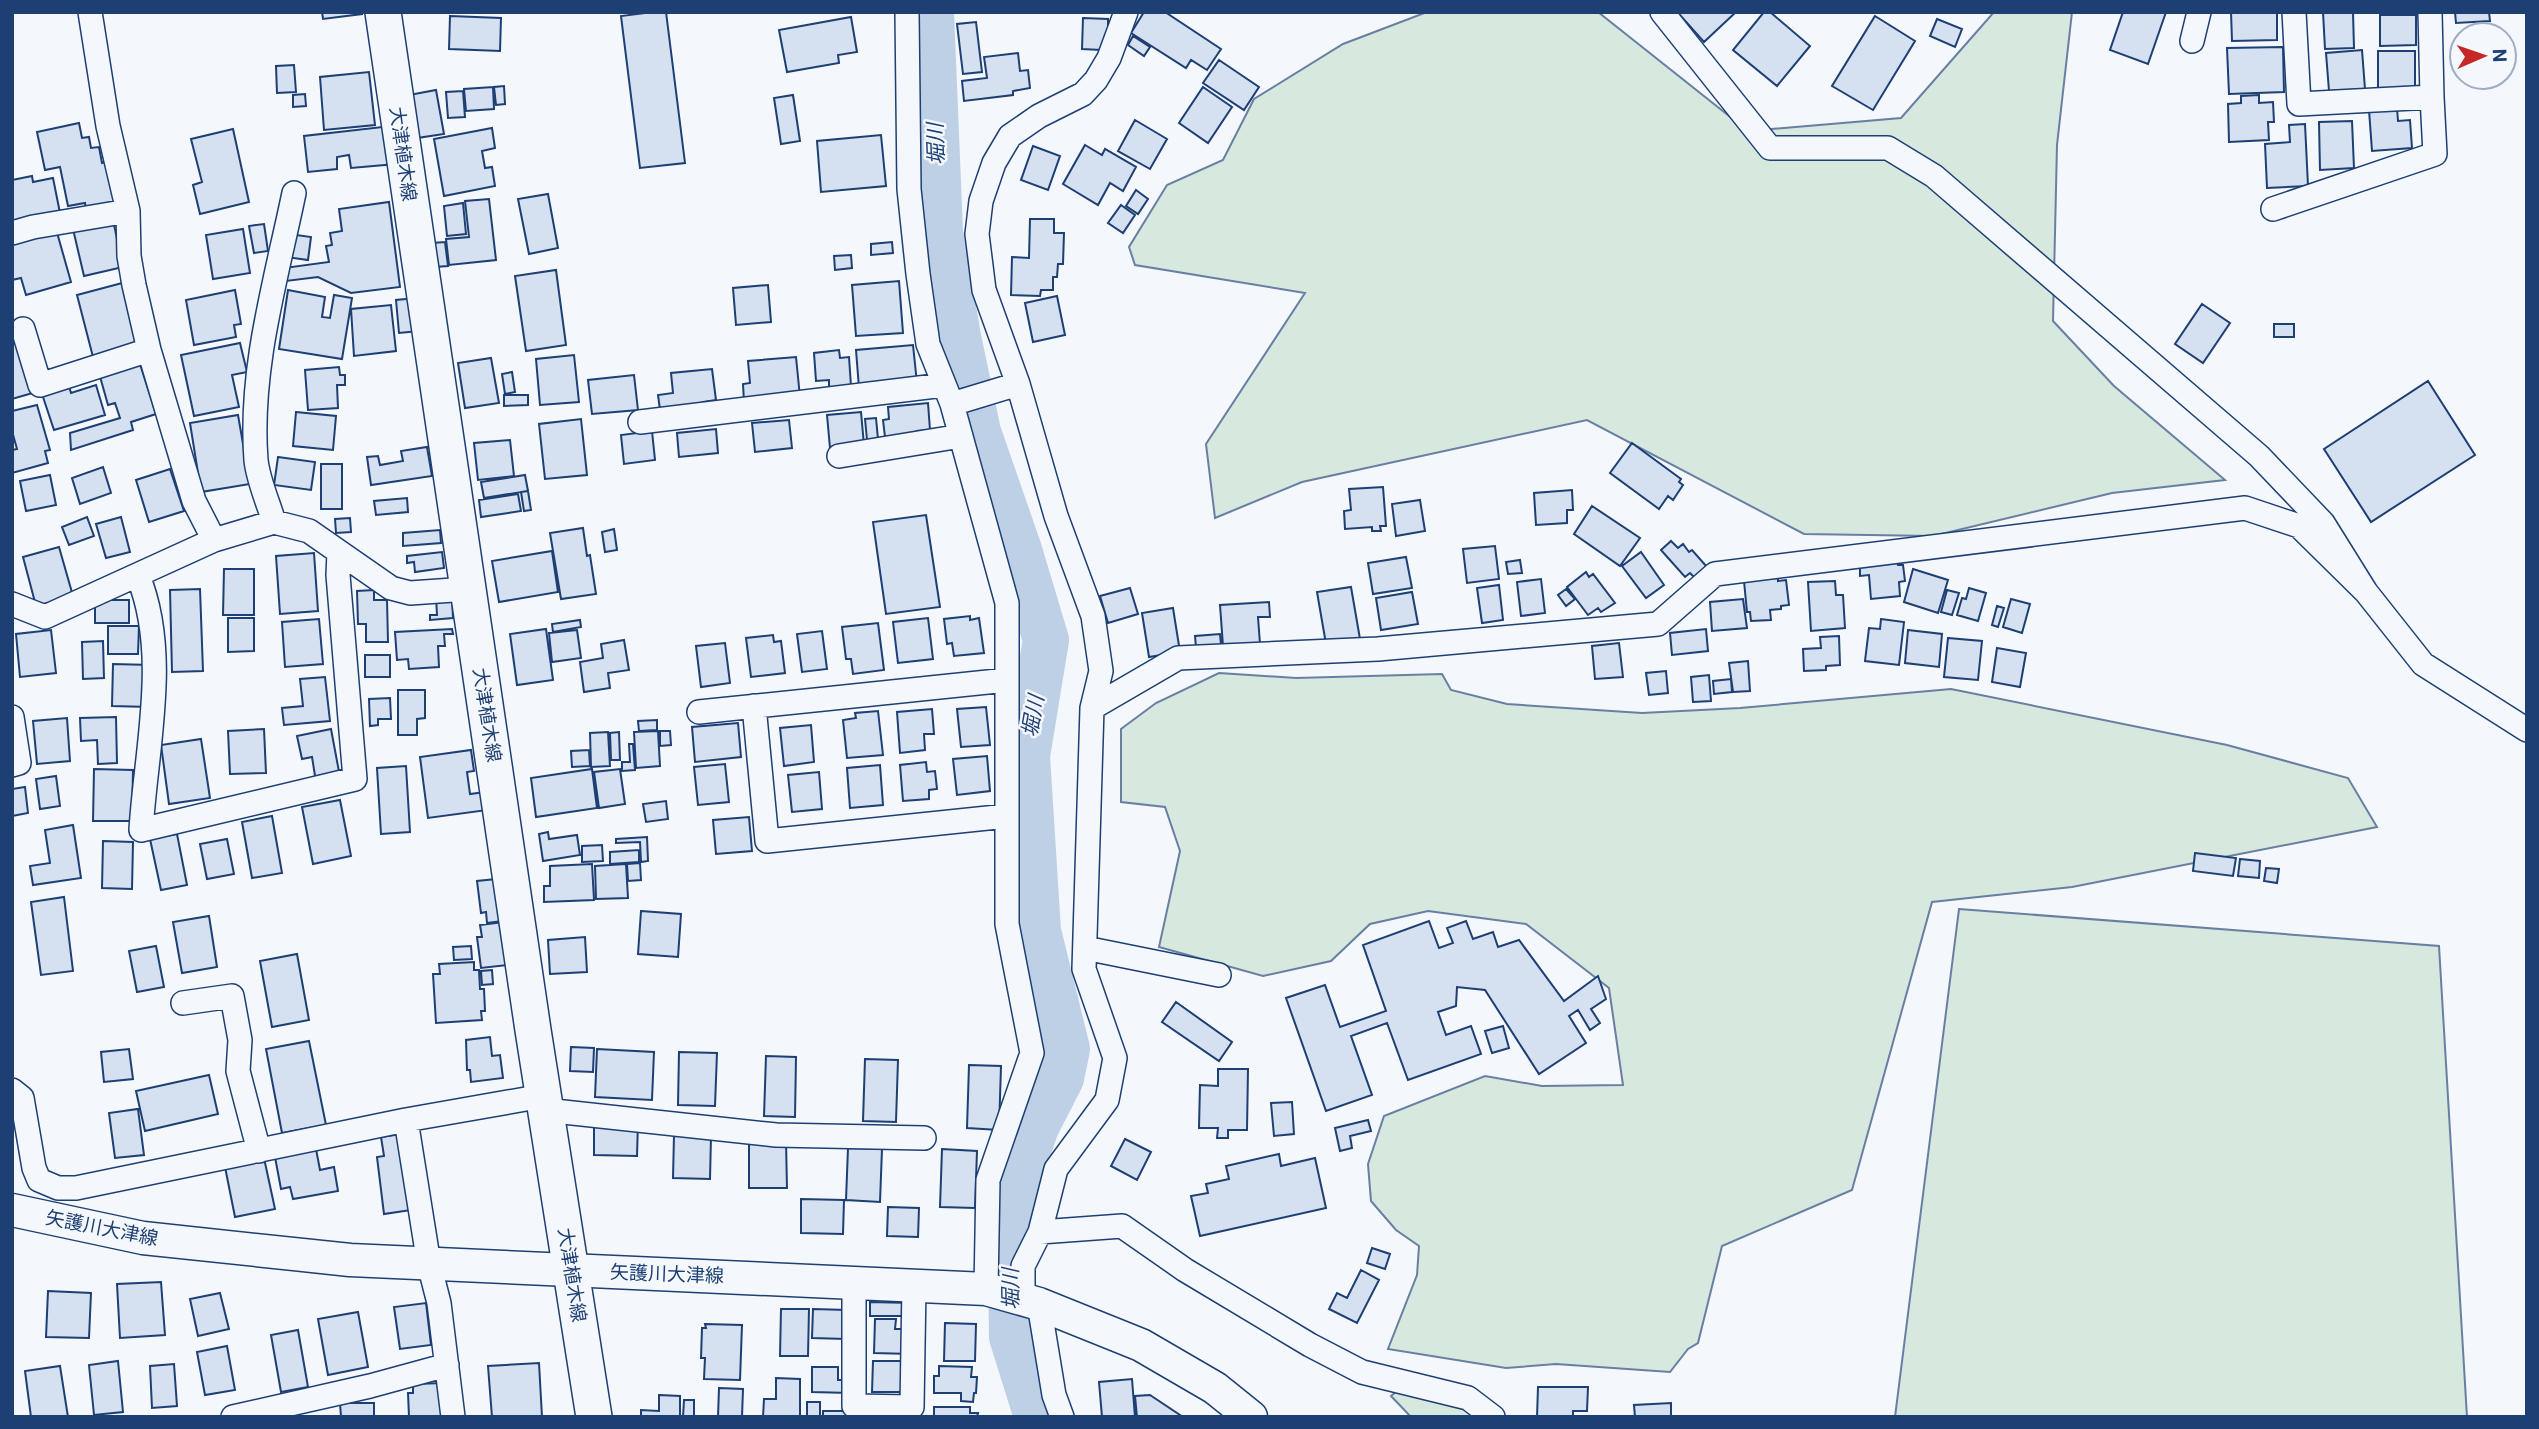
<svg xmlns="http://www.w3.org/2000/svg" width="2539" height="1429" font-family="Roboto,'Noto Sans JP',sans-serif">
  <rect width="100%" height="100%" fill="#f4f7fb"/>
  <path fill="#d7e8df" stroke="#687fa3" stroke-width="2" d="M1427 12H1598L1748 131 1901 118 1994 12H2072L2057 145 2053 321 2114 386 2225 480 2112 493 1933 536 1804 534 1587 420 1302 482 1215 518 1206 444 1305 293 1135 265 1129 247 1167 185 1223 160 1254 99 1343 44Z
    M1219 673 1296 678 1442 674 1451 690 1507 704 1642 713 1740 708 1951 689 2227 745 2348 778 2377 827 2072 887 1932 902 1852 1190 1722 1246 1698 1343 1688 1349 1670 1372 1556 1364 1506 1368 1388 1349 1417 1275 1419 1246 1396 1230 1371 1201 1368 1164 1384 1116 1485 1076 1542 1086 1623 1085 1609 988 1526 924 1428 911 1370 924 1331 961 1263 976 1159 947 1180 851 1165 807 1121 802V729L1156 703Z
    M1959 909 2439 946 2467 1417H1895Z
    M1397 1391 1460 1404 1475 1417H1411L1391 1396Z"/>
  <g fill="none" stroke-linecap="round" stroke-linejoin="round">
    <path stroke="#bed0e5" stroke-width="46" d="M931 12 940 232 958 337 978 432 1019 550 1046 640 1027 756 1038 931 1067 1049 1061 1078 1036 1127 1010 1203 1012 1337 1037 1417"/>
  </g>
  <path fill="#d5e0f0" stroke="#1d3f73" stroke-width="2" d="M322 12H362V14L323 19Z
    M653 12H666L685 163 640 168 621 16Z
    M1144 12H1165L1221 49 1207 70 1191 60 1186 68 1131 33Z
    M1680 12H1736L1704 42 1679 14Z
    M1764 12H1770L1810 46 1777 86 1733 50Z
    M2123 12H2166L2148 64 2110 50Z
    M2231 12H2277V40L2232 41Z
    M2323 12H2353L2354 48 2325 49Z
    M2455 12H2489L2490 21 2456 23Z
    M2380 15H2416V45L2380 46Z
    M450 16 501 18 500 51 449 49Z
    M1875 16 1915 41 1873 110 1832 86Z
    M851 17 857 52 838 55 839 63 787 72 779 30Z
    M1083 18 1108 19V40L1101 50 1082 49Z
    M1937 19 1962 29 1955 47 1930 36Z
    M976 22 982 72 963 74 957 24Z
    M1133 36 1150 47 1144 56 1128 45Z
    M2283 47 2284 92 2229 94 2227 48Z
    M2362 50 2365 89 2329 91 2326 53Z
    M2378 51H2415V89L2378 88Z
    M1018 53 1020 71 1028 70 1030 88 1013 91V95L964 101 962 81 987 78 984 57Z
    M1219 60 1259 87 1244 110 1203 83Z
    M294 65 296 92 277 93 276 66Z
    M369 72 375 125 324 130 320 77Z
    M504 86 505 104 496 105 494 87Z
    M493 87 494 109 466 111 464 89Z
    M1203 87 1232 107 1208 143 1179 123Z
    M436 90 444 134 417 138 409 95Z
    M463 91 465 117 448 118 446 92Z
    M305 94 306 106 293 107V95Z
    M793 95 800 141 781 144 774 98Z
    M2259 95V103L2273 102 2274 122H2268L2269 140 2229 142 2228 104 2241 103V96Z
    M2397 108 2398 121 2410 120 2412 148 2372 151 2369 110Z
    M1135 120 1167 139 1150 169 1118 151Z
    M2352 121 2354 168 2320 170 2319 122Z
    M79 123 82 138 89 137 91 148 99 147 102 163 112 160 121 202 86 209 85 203 68 206 60 167 45 170 37 132Z
    M2305 124 2308 186 2267 188 2265 144 2290 142 2289 125Z
    M391 126 396 164 351 168 349 155 337 157V169L308 172 304 136Z
    M492 128 495 148 482 151 485 168 492 167 495 186 444 196 434 139Z
    M233 129 249 202 200 214 193 185 202 182 191 139Z
    M881 135 886 186 821 192 817 141Z
    M1085 145 1102 155 1105 149 1136 167 1123 191 1110 183 1098 205 1063 184Z
    M1033 146 1060 156 1048 190 1021 180Z
    M32 176 33 182 53 178 60 213 12 222V180Z
    M1136 190 1148 199 1138 214 1126 206Z
    M548 194 558 248 529 254 518 199Z
    M489 199 496 260 449 265 446 239 469 237 465 201Z
    M389 202 400 287 351 293 318 277 286 281 284 268 329 262 326 246 332 245 330 233 342 231 339 209Z
    M463 203 466 234 447 236 444 206Z
    M1121 205 1135 215 1123 233 1108 223Z
    M1030 219H1054V233H1064L1063 264H1058L1057 277H1053V290H1041L1040 296 1011 295 1012 257 1029 258Z
    M113 220 123 267 84 276 73 229Z
    M264 224 268 251 254 253 249 226Z
    M56 229 71 282 26 295 21 278 12 280V241Z
    M243 229 250 273 213 279 206 235Z
    M289 234 311 237 308 260 286 257Z
    M445 242 448 266 435 267 432 243Z
    M892 242 893 253 871 255V244Z
    M851 255 852 268 835 270 834 256Z
    M556 270 566 345 526 351 515 276Z
    M899 281 903 333 856 336 852 285Z
    M126 282 142 344 93 357 77 295Z
    M768 285 771 322 736 325 733 288Z
    M235 290 241 324 234 325 236 337 194 345 186 300Z
    M288 290 325 297 322 317 330 318 334 295 352 298 342 359 279 349Z
    M1057 296 1065 335 1033 342 1025 303Z
    M416 298 419 331 399 333 396 300Z
    M2202 304 2230 323 2203 363 2175 344Z
    M391 305 396 351 354 356 351 309Z
    M2274 324H2294V337H2274Z
    M16 325 36 392 12 399V326Z
    M240 343 247 372 232 375 239 407 194 416 181 355Z
    M913 345 917 383 859 388 856 350Z
    M839 350 840 358 849 357 851 386 829 388V380L816 381 814 353Z
    M574 355 579 402 540 405 536 359Z
    M796 357 800 397 744 402 743 384 750 383 748 361Z
    M491 358 499 403 465 408 458 363Z
    M139 361 156 414 131 422 133 430 71 450 70 433 120 418 115 403 108 405 99 373Z
    M339 367 340 375H345V385H337L338 408 308 410 305 370Z
    M712 369 716 400 703 402 704 405 660 410 658 395 673 393 671 373Z
    M512 372 515 392 505 394 502 374Z
    M634 375 638 410 592 414 588 380Z
    M2428 381 2475 455 2371 522 2324 449Z
    M68 383 71 393 96 385 105 415 54 430 41 391Z
    M504 395H528V405L504 406Z
    M928 403 930 430 917 431 918 434 885 437 883 420 889 419 888 407Z
    M37 405 50 450 45 451 48 463 12 473V450L17 449 12 431V411Z
    M296 412 336 416 333 450 293 446Z
    M861 412 864 445 830 448 827 415Z
    M238 415 250 484 201 492 190 423Z
    M876 418 878 439 867 440 865 419Z
    M581 419 587 475 545 479 539 424Z
    M789 420 792 448 755 452 752 423Z
    M716 429 718 453 679 457 677 433Z
    M652 431 655 460 624 464 621 435Z
    M510 440 514 476 478 480 474 443Z
    M1632 443 1681 479 1679 482 1683 485 1673 500 1668 496 1659 509 1610 473Z
    M427 447 432 476 371 485 367 457 378 456 380 465 403 461 401 451Z
    M278 457 315 462 311 490 274 485Z
    M321 464H342V509H321Z
    M103 467 111 493 80 504 72 478Z
    M170 469 184 511 149 522 136 480Z
    M50 475 56 505 26 511 20 481Z
    M525 475 528 491 484 498 481 482Z
    M1383 487 1386 526H1380L1381 531H1372V527L1345 529 1344 511 1351 510 1349 489Z
    M1572 490 1573 510H1567V523L1536 525 1534 493Z
    M528 491 531 510 524 511 521 492Z
    M518 494 521 511 481 517 479 500Z
    M407 498 408 512 376 515 374 501Z
    M1420 500 1425 531 1396 536 1392 504Z
    M1592 506 1640 538 1620 566 1574 534Z
    M926 515 940 607 886 614 873 522Z
    M87 517 94 536 69 545 62 527Z
    M121 517 130 552 106 558 96 524Z
    M350 518 351 532 336 533 335 519Z
    M583 528 587 556 590 555 596 594 561 599 550 533Z
    M614 529 617 550 605 552 602 532Z
    M440 530 441 543 403 546V533Z
    M1671 541 1678 548 1683 544 1689 552 1692 550 1707 567 1695 578 1690 573 1685 577 1661 550Z
    M1495 546 1499 579 1467 583 1463 549Z
    M59 547 73 596 36 606 23 557Z
    M552 551 558 592 499 602 492 561Z
    M442 552 444 568 415 572 414 562 407 563V556Z
    M1641 552 1664 585 1646 598 1622 566Z
    M314 553 318 611 280 614 276 556Z
    M1406 557 1412 588 1373 594 1368 563Z
    M1520 560 1522 573 1508 574 1506 562Z
    M1897 562 1898 565H1903L1905 581 1899 582 1900 596 1871 599 1869 575 1860 576V565Z
    M224 569H254V615H223Z
    M1913 569 1948 580 1938 613 1904 602Z
    M1586 572 1589 577 1593 574 1615 603 1601 612 1598 608 1588 615 1567 587Z
    M1778 578V581L1786 580 1789 605 1781 606V609L1770 610 1771 620 1751 621 1750 612H1747L1744 581Z
    M1541 579 1545 613 1521 616 1517 582Z
    M1835 581 1836 595H1843L1845 628 1811 631 1808 582Z
    M1499 585 1503 620 1482 623 1477 588Z
    M1351 587 1360 639 1326 644 1317 592Z
    M1130 588 1138 614 1108 623 1100 596Z
    M1969 588 1986 593 1978 621 1957 615 1962 598 1966 599Z
    M200 589 203 671 172 672 170 590Z
    M1566 589 1575 599 1566 606 1558 595Z
    M374 590V600H387L388 642H366V624H358L357 591Z
    M1947 590 1959 593 1952 615 1941 612Z
    M1412 592 1418 624 1381 630 1376 598Z
    M452 596 453 618 430 620V615H437L436 597Z
    M1743 599 1747 628 1712 631 1710 602Z
    M2011 599 2030 604 2022 633 2003 627Z
    M95 600H129V623H95Z
    M1269 602 1270 617H1258L1260 644 1223 646 1220 605Z
    M1997 606 2004 608 1998 627 1992 625Z
    M1173 608 1180 652 1149 657 1142 613Z
    M970 616V620L979 618 984 653 954 656 952 643 947 644 944 619Z
    M228 618H254V651L228 652Z
    M928 618 933 659 898 663 893 622Z
    M319 619 323 664 285 667 282 622Z
    M1881 619 1904 622 1899 665 1865 661 1869 628 1880 629Z
    M580 620 581 627 553 632 552 624Z
    M878 623 884 670 853 674 851 659H846L842 627Z
    M108 626H139L138 654H108Z
    M452 629 453 634H444L445 646H438L439 667 409 669 408 659 397 660 395 632Z
    M546 629 553 680 517 685 510 634Z
    M1706 629 1708 651 1672 655 1670 633Z
    M51 630 56 673 20 677 16 634Z
    M577 630 581 658 552 662 549 633Z
    M1908 630 1942 634 1939 667 1905 663Z
    M822 631 827 669 802 672 797 634Z
    M1220 634 1221 645 1196 647 1195 636Z
    M773 635 774 642 781 641 785 673 751 677 746 638Z
    M1839 636 1840 665 1826 666V670L1804 671 1803 649 1821 648 1820 637Z
    M1948 638 1982 641 1978 680 1944 677Z
    M624 640 629 670 608 673 610 688 584 692 580 662 603 658 601 644Z
    M103 641 104 678 83 679 82 642Z
    M725 643 730 683 701 687 696 646Z
    M1619 643 1623 677 1595 679 1592 646Z
    M1997 648 2026 653 2020 687 1992 682Z
    M365 655H390V677H365Z
    M1748 661 1750 691 1733 692 1729 663Z
    M113 664 151 665 150 707 112 706Z
    M1666 671 1668 693 1649 695 1646 673Z
    M1709 675 1711 701 1693 702 1691 677Z
    M325 677 330 721 284 725 282 708 303 706 300 679Z
    M1731 679 1732 692 1714 694 1713 681Z
    M398 690H425V718L417 719V735H398Z
    M390 698 391 719H378V725L370 726 369 699Z
    M986 707 990 745 961 747 957 709Z
    M932 709 934 734H924L925 750 900 753 897 712Z
    M878 711 883 755 847 758 843 720 856 718 855 713Z
    M116 717 117 763 98 764 97 740 81 741 80 718Z
    M67 718 70 761 37 764 33 721Z
    M657 720V730L639 731 638 721Z
    M738 723 741 757 695 762 692 727Z
    M811 725 814 762 784 766 780 728Z
    M264 729 266 773 230 774 228 731Z
    M331 729 340 777 316 782 312 757 302 759 297 736Z
    M658 731 660 766 636 768 634 732Z
    M660 731H670L671 745 660 746Z
    M608 732 610 766 591 767 590 733Z
    M619 732 620 760H611L610 733Z
    M201 739 210 798 169 804 161 745Z
    M629 744H633L635 770 622 771V762H630Z
    M471 750 474 771 467 772 470 794 492 791 495 809 428 818 420 757Z
    M589 750 590 766 572 767 571 751Z
    M987 756 990 791 957 795 953 759Z
    M926 762 927 772 935 771 937 789 929 790V799L903 801 900 765Z
    M725 764 729 802 698 805 694 767Z
    M880 765 883 805 850 808 847 768Z
    M406 766 410 832 381 834 377 768Z
    M94 769 133 770 132 821H93Z
    M592 769 597 808 536 817 531 778Z
    M620 769 625 804 599 808 594 772Z
    M819 772 822 809 792 812 788 775Z
    M56 776 60 806 40 809 36 779Z
    M25 787 28 813 12 816V789Z
    M340 800 351 856 313 864 302 807Z
    M666 801 668 819 646 822 643 804Z
    M272 816 282 873 252 878 242 822Z
    M749 817 752 851 716 854 713 820Z
    M73 825 81 878 33 885 30 866 50 863 45 830Z
    M548 832 549 839 577 835 580 855 543 861 539 834Z
    M177 834 187 885 161 890 150 839Z
    M647 837 648 861 641 862 640 842 616 843V839Z
    M227 839 234 874 207 879 200 844Z
    M103 841 133 842 132 889 102 888Z
    M602 845 603 861 582 862V846Z
    M639 850V862L610 864V852Z
    M2195 853 2236 858 2233 876 2193 871Z
    M2240 859 2260 861 2259 878 2238 876Z
    M640 863 641 880 628 881 627 864Z
    M592 864 594 900 544 902V886H550V866Z
    M626 864 628 898 596 899 595 866Z
    M2266 868 2279 869 2277 883 2264 881Z
    M506 878 511 920 487 923 486 912 481 913 477 881Z
    M64 897 73 971 41 975 31 902Z
    M641 911 681 914 678 957 638 954Z
    M209 916 217 967 182 973 173 922Z
    M513 921 517 964 481 968 477 937H482L480 925Z
    M1429 921 1439 948 1453 943 1447 928 1466 921 1473 939 1493 932 1498 947 1519 940 1564 1001 1598 976 1606 999 1591 1009 1600 1023 1590 1030 1578 1010 1569 1016 1586 1043 1539 1074 1485 990 1457 987 1456 1006 1438 1012 1446 1035 1471 1026 1481 1054 1408 1080 1387 1023 1351 1036 1372 1095 1326 1111 1286 998 1325 985 1340 1027 1386 1011 1363 945Z
    M585 937 587 972 550 974 548 940Z
    M156 946 164 987 137 992 129 951Z
    M471 946 472 959 454 960 453 947Z
    M297 954 309 1020 272 1027 260 961Z
    M474 962V970H479L480 989H484L485 1011H481L482 1020 436 1023 433 974H440L439 964Z
    M492 970 493 984 482 985 481 971Z
    M1176 1002 1232 1042 1219 1061 1162 1022Z
    M1503 1026 1509 1048 1492 1053 1485 1031Z
    M490 1037 492 1056 500 1055 503 1078 471 1082 470 1070H467L466 1040Z
    M309 1041 326 1125 282 1133 266 1049Z
    M571 1047 594 1048 593 1072 570 1071Z
    M129 1049 133 1079 104 1082 101 1052Z
    M597 1049 654 1052 652 1100 595 1097Z
    M679 1052 717 1053 715 1106 678 1105Z
    M766 1056 796 1057 795 1117 764 1116Z
    M865 1059 898 1060 896 1122 863 1121Z
    M969 1065 1001 1066 999 1130 967 1128Z
    M1218 1069H1248L1247 1130H1228V1138H1217L1218 1128H1199L1200 1085 1218 1086Z
    M209 1075 218 1114 145 1131 136 1091Z
    M1292 1102 1294 1134 1274 1136 1271 1103Z
    M138 1109 144 1155 115 1158 109 1113Z
    M1368 1120 1371 1131 1350 1136 1352 1148 1340 1151 1335 1128Z
    M594 1121 638 1122 637 1156 594 1155Z
    M408 1133 418 1209 384 1214 377 1157 384 1156 381 1137Z
    M674 1135 711 1136 710 1179 673 1178Z
    M1125 1139 1151 1152 1137 1180 1111 1166Z
    M749 1141H786L787 1188H749Z
    M848 1148 882 1149 880 1202 846 1200Z
    M316 1149 320 1170 334 1167 338 1191 293 1199 290 1187 281 1189 275 1157Z
    M942 1149 977 1151 975 1208 940 1207Z
    M1279 1154 1281 1166 1315 1158 1326 1208 1200 1236 1191 1196 1208 1193 1206 1184 1229 1179 1226 1166Z
    M264 1158 275 1209 235 1217 225 1167Z
    M801 1199 844 1200 843 1234 801 1233Z
    M888 1207 919 1208 918 1237 887 1236Z
    M1372 1248 1390 1254 1385 1269 1367 1263Z
    M1361 1270 1379 1280 1357 1323 1329 1309 1337 1293 1347 1298Z
    M161 1282 165 1335 120 1338 117 1284Z
    M48 1291 91 1293 89 1338 46 1337Z
    M220 1293 229 1329 198 1336 190 1299Z
    M870 1302 912 1303V1316H870Z
    M426 1303 431 1345 400 1349 394 1307Z
    M781 1309H809L808 1356H780Z
    M813 1309 847 1310 846 1339 812 1338Z
    M358 1312 368 1367 328 1375 318 1319Z
    M875 1319H896L895 1329H911V1354L874 1353Z
    M945 1323 976 1324 975 1361H944Z
    M705 1324 742 1325 740 1380 704 1379 705 1358H701L702 1328H706Z
    M298 1330 308 1387 281 1392 271 1335Z
    M227 1346 235 1390 205 1395 197 1352Z
    M118 1361 123 1412 94 1415 89 1365Z
    M873 1361H904L903 1392H872Z
    M539 1363 542 1417H492L488 1366Z
    M174 1364 177 1406 152 1408 150 1366Z
    M60 1366 68 1417H31L25 1371Z
    M939 1366 972 1367 971 1377H977L976 1393H974L973 1402 961 1401V1393H934V1376H939Z
    M812 1367H838V1380H849V1393L812 1392Z
    M776 1378 800 1379V1417H763L764 1399H776Z
    M1132 1379 1135 1417H1102L1099 1382Z
    M444 1383 445 1417H409L408 1393H413V1384Z
    M1538 1387H1588L1587 1411H1573V1417H1537Z
    M719 1388 743 1389 742 1417H718Z
    M659 1395 680 1396V1417H641V1410L659 1411Z
    M1150 1395 1183 1417H1137L1135 1396Z
    M684 1400H694V1417H683Z
    M807 1402H820V1417H807Z
    M340 1403H374V1417H341Z
    M1671 1403V1417H1635L1634 1405Z
    M934 1407H970V1413H978L977 1417H934Z
    M823 1411H855V1417H823Z"/>
  <g fill="none" stroke-linecap="round" stroke-linejoin="round">
    <g stroke="#1d3f73" stroke-width="26">
      <path id="street" d="M90 12 108 126 128 211 129 256 134 285 149 350 194 501 214 540
        M907 12 909 189 918 274 928 344 952 404 1018 384
        M1662 12 1770 148H1888L1934 176 2259 456 2323 523 2366 592 2423 664 2527 730
        M2294 12 2299 104 2432 97 2430 12
        M2192 41 2199 12
        M2273 209 2435 154 2432 97
        M12 233 33 227 128 211
        M23 329 40 385 149 350
        M952 404 1007 603V924L1032 1053 988 1180 986 1289
        M640 422 944 385
        M839 456 961 436
        M274 522C268 502 258 480 256 460 249 370 276 280 294 193
        M138 576C170 654 146 748 141 830L355 779 338 575 339 552
        M12 604 45 617 214 540 274 522 309 531 391 588 410 593 468 589
        M754 706 767 841 1007 816
        M1092 708 1178 658 1378 649 1658 624 1715 574 2245 508 2299 526 2366 592
        M699 712 1007 680
        M12 717 19 763 12 765
        M1085 948 1219 975
        M183 1003 232 996 240 1040 238 1071 259 1151
        M12 1090 22 1098 34 1168 39 1180 58 1188H76L406 1120 543 1096
        M545 1110 776 1135 924 1138
        M406 1120 429 1264 439 1303 453 1417
        M1040 1232 1122 1226 1185 1270 1310 1345 1362 1372 1468 1398 1493 1417
        M854 1282V1406L912 1407 914 1286
        M1023 1300V1266L1040 1232 1056 1169 1107 1100 1115 1058 1084 969 1092 708 1101 671 1093 616 1056 516 1018 384 984 290 977 234 981 201 994 163 1010 136 1039 116 1083 94 1096 80 1109 58 1126 12
        M1039 1304 1054 1395 1062 1417
        M233 1417 370 1386 447 1365"/>
    </g>
    <g stroke="#1d3f73" stroke-width="35">
      <path id="secondary" d="M12 1210 143 1238 350 1260 986 1289 1039 1304 1141 1345 1215 1388 1251 1417"/>
    </g>
    <g stroke="#1d3f73" stroke-width="38">
      <path id="primary" d="M383 12 533 1030 594 1417"/>
    </g>
    <use href="#street" stroke="#f4f7fb" stroke-width="23"/>
    <use href="#secondary" stroke="#f4f7fb" stroke-width="32"/>
    <use href="#primary" stroke="#f4f7fb" stroke-width="35"/>
  </g>
  <g text-anchor="middle" dominant-baseline="central" stroke-width="5" stroke-linejoin="round" paint-order="stroke">
    <g font-size="19" fill="#1d3f73" stroke="#f4f7fb">
      <text transform="translate(403 154) rotate(82)">大津植木線</text>
      <text transform="translate(487 715) rotate(81)">大津植木線</text>
      <text transform="translate(102 1228) rotate(11)">矢護川大津線</text>
      <text transform="translate(667 1274) rotate(2)">矢護川大津線</text>
      <text transform="translate(572 1275) rotate(81)">大津植木線</text>
    </g>
    <g font-size="21" font-style="italic" fill="#1d3f73" stroke="#f4f7fb">
      <text transform="translate(936 144) rotate(-92)">堀川</text>
      <text transform="translate(1033 716) rotate(-80)">堀川</text>
      <text transform="translate(1011 1289) rotate(-91)">堀川</text>
    </g>
  </g>
  <rect width="2539" height="1429" fill="none" stroke="#1d3f73" stroke-width="28"/>
  <g transform="translate(2483 56) rotate(88)"><circle r="33" fill="#f4f7fb" stroke="#9eadc5" stroke-width="2"/>
  <path d="M0-5L12 26L0 18L-12 26Z" fill="#c62828"/>
  <text y="-10" font-size="19" font-weight="bold" text-anchor="middle" fill="#1d3f73">N</text>
  </g>
</svg>
